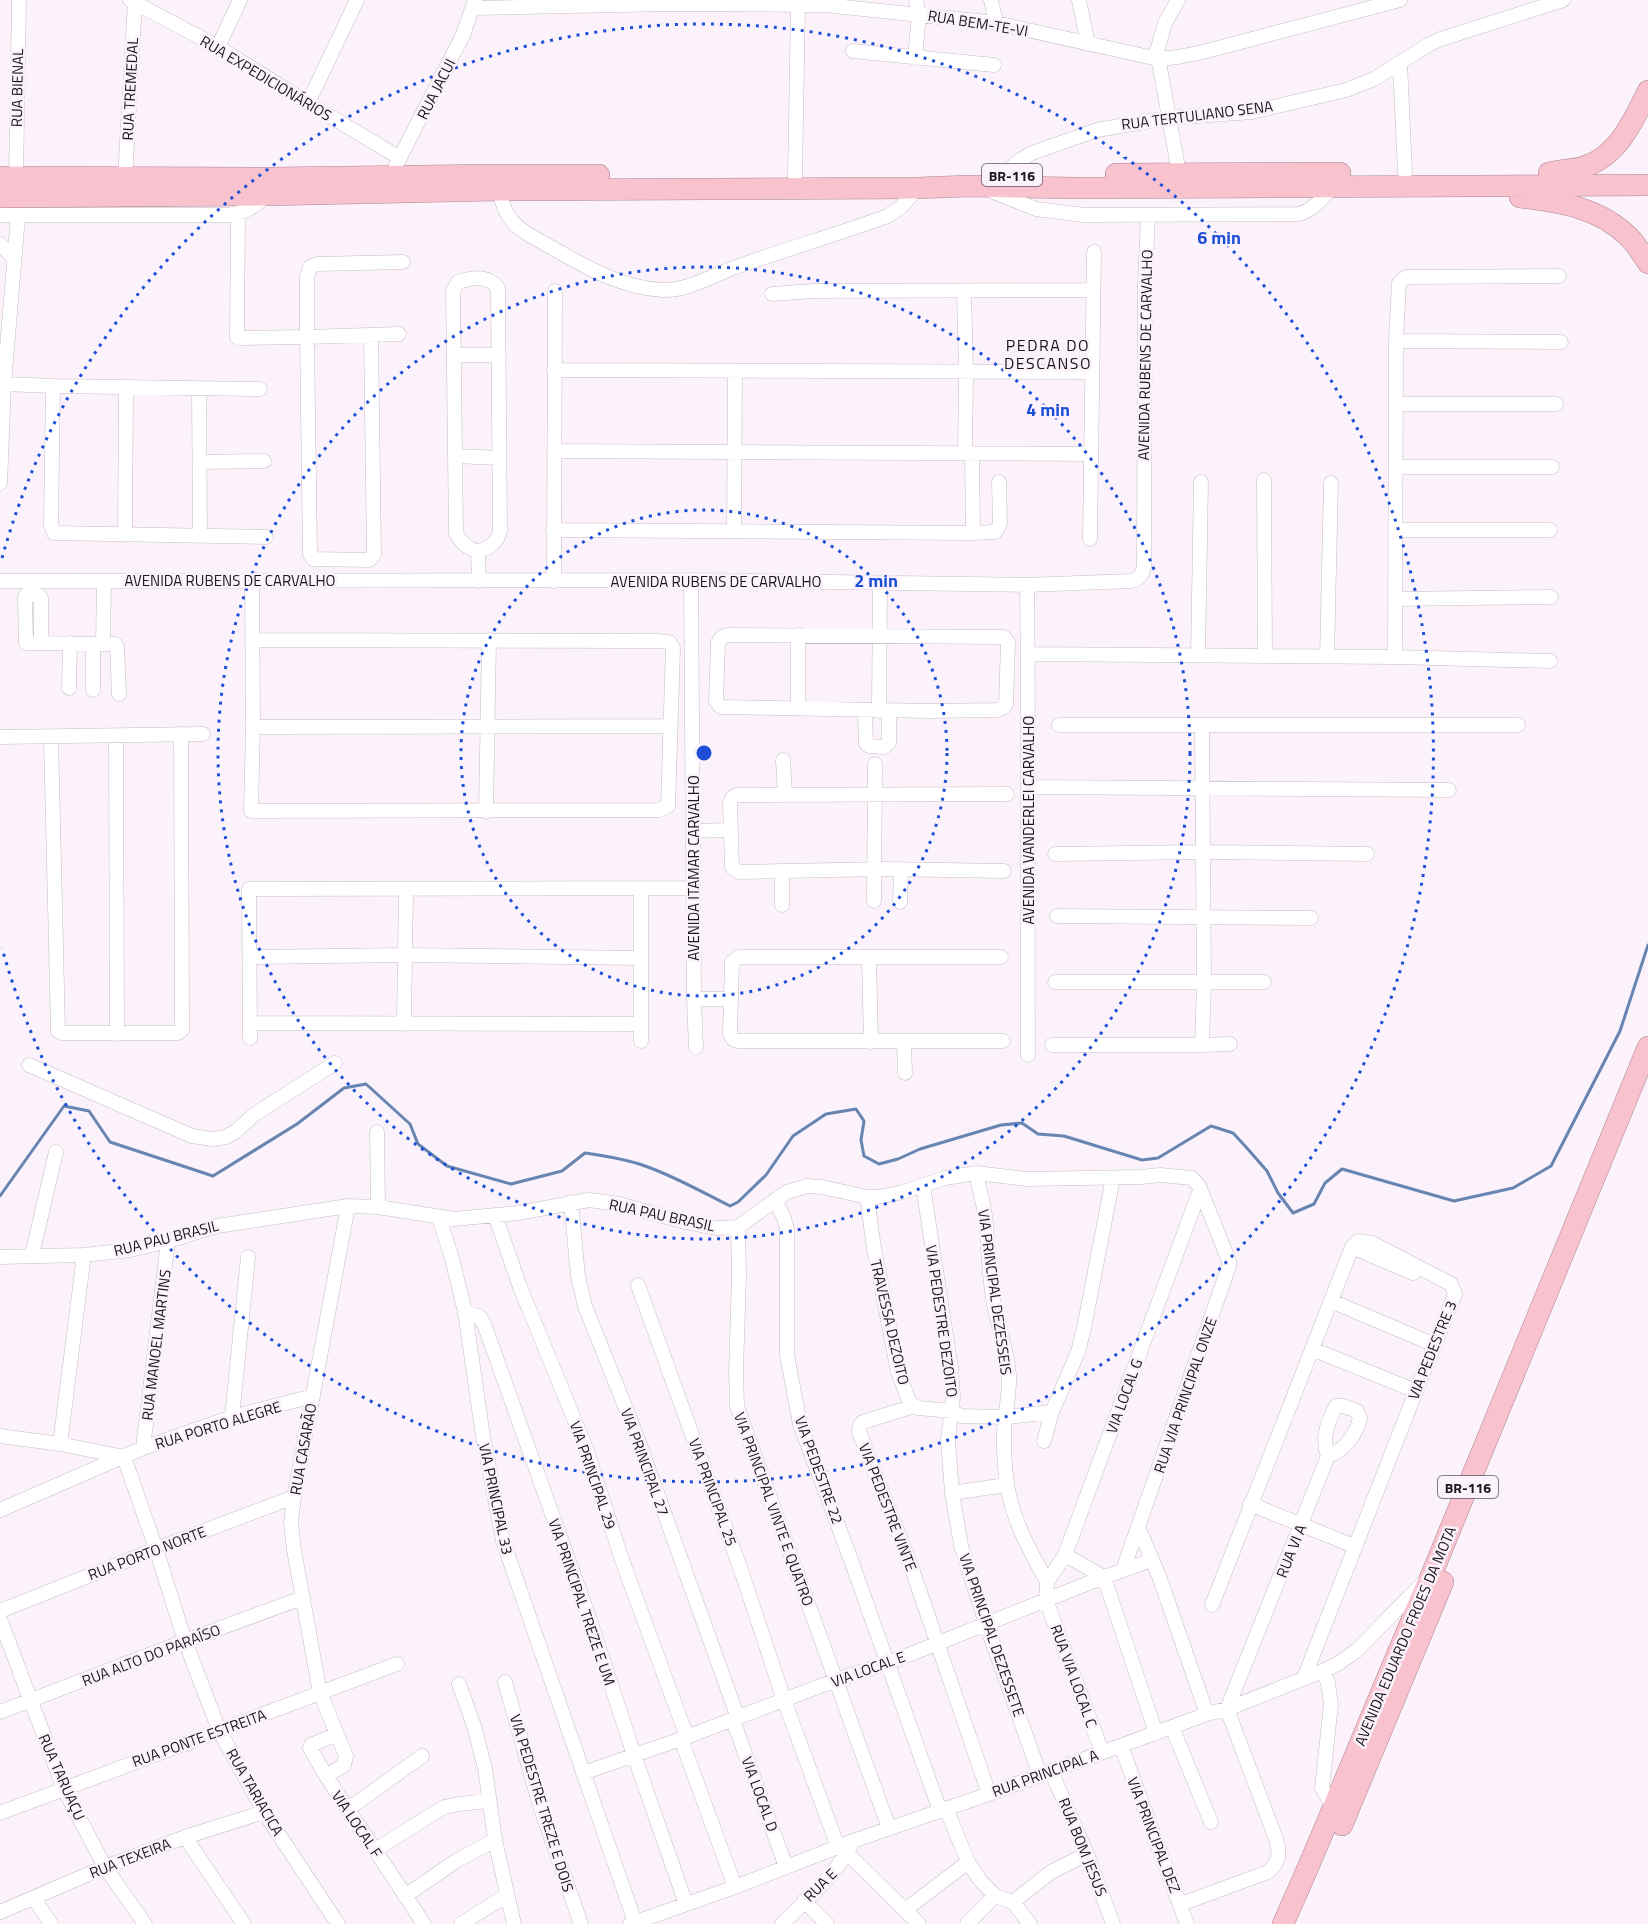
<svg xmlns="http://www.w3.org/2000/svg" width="1648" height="1924" font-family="'Titillium Web',sans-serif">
  <rect width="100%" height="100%" fill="#fbf2fc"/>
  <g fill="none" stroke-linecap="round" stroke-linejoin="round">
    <path stroke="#6785b0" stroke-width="3" d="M0 1196 64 1106 89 1111 110 1142 213 1176 297 1124 344 1088 366 1084 410 1124 418 1144 447 1166 511 1184 562 1171 585 1153C605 1156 626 1159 645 1166 674 1176 702 1192 730 1206L738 1202 766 1175 793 1136 826 1114 856 1109 864 1121 861 1140 864 1156 879 1164 898 1159 920 1149 1001 1125 1022 1123 1038 1134 1064 1136 1142 1160 1158 1158 1211 1126 1233 1133 1246 1147 1267 1171 1278 1193 1293 1213 1314 1204 1325 1183 1342 1169 1454 1201 1513 1188 1551 1166 1620 1031 1648 945"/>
    <g stroke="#c5bdc6" stroke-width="15">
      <path id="minor" d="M130 0 218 47 308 103 400 158
        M991 0 996 23
        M1079 0 1088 44
        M1178 0 1165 23 1157 51 1179 173
        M474 8 668 4 825 5 996 23 1158 59 1178 57 1203 52 1400 0
        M218 47 240 0
        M853 51 994 65
        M915 58 919 14 916 0
        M1400 63 1405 173
        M308 103 357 0
        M396 165 463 35 475 0
        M1003 175 1020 160 1032 153 1097 130 1168 118 1252 112 1346 90 1374 79 1428 45 1441 39 1563 0
        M16 176 19 0
        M125 177 135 2
        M795 177 798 4
        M499 190C507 229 524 231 556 250 589 269 624 288 662 290 688 291 713 275 736 267 787 249 838 234 888 216L902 206 917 188
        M991 191 1036 209 1084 215 1299 214C1314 210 1322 198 1332 188
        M238 214 237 337 240 338 307 337 310 554 313 559 369 560 374 555 371 335
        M0 215H227C243 213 255 208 266 195V192
        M0 244 14 259
        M964 291 966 373 965 452
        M772 294 813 291 1093 290
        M399 334 307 337V276L310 267 317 264 403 262
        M1396 341 1561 342
        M454 355H499
        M554 370 1092 372
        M4 384 53 386 260 389
        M53 386 51 525 54 533 266 537
        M199 389 200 535
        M1396 404H1556
        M554 451 1091 454
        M972 453 973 533 995 532 1000 524 999 482
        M455 456 499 458
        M200 462 264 461
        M1396 467H1552
        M1264 480 1265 656
        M0 483 4 384 18 216
        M553 530 973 533
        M1396 530H1550
        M734 531 735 372
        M125 535 126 387
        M1090 539 1094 252
        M478 552C468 548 460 543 456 533L453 291 458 282C473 277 488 275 498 288L500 531C497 544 490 547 478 552L479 581
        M252 580 253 727 251 811 659 810 668 806 673 648 669 642 658 641 252 640
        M691 580 694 999 696 1047
        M0 581 691 580 1027 585 1131 581C1139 579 1142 576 1144 567L1145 286 1148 215
        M554 581 555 291
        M1027 585C1029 742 1027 898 1028 1055
        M1395 599 1551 597
        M727 635 1004 637 1008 642 1006 704 1004 707 997 710 931 711 721 707 716 701 718 643 722 637Z
        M798 635V708
        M41 643V598L38 595 27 594 25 597 26 643 115 644 117 647 119 694
        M93 644V690
        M103 644 104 581
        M1028 654 1395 657 1550 661
        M1198 655 1201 482
        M1327 656 1331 483
        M1395 657 1396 341 1399 283 1406 277 1559 276
        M69 688 70 643
        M865 711 866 744 869 746 884 747 889 743V711
        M879 711 880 583
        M1059 725H1518
        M253 727 671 726
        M0 737 203 734
        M116 737 117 1034
        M51 738 58 1031 62 1033H178L182 1030 181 734
        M783 760 785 794
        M1029 787 1449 790
        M486 812 489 640
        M693 831 730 830
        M1055 854 1202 852 1367 854
        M1004 871 883 869 739 872 732 867 730 803 732 798 737 795 1007 794
        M641 889V1041
        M874 901 875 764
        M900 902 901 869
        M782 905V871
        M1057 916 1311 918
        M250 957 406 955 641 958
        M1001 957H739L732 962 730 1034 733 1039 738 1041H1003
        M869 958 871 1042
        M1055 982H1264
        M694 999H730
        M250 1023 641 1024
        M404 1024 406 889
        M250 1038 249 889 693 888
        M904 1042 905 1073
        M1052 1045H1202L1204 983 1202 725
        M1202 1045 1230 1044
        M29 1065 192 1136 213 1139 226 1137 236 1131 255 1114 335 1063
        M377 1132 378 1207
        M976 1173C978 1185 982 1197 984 1209 989 1240 988 1273 994 1304 998 1328 1008 1351 1009 1376 1010 1396 1004 1415 1004 1435 1003 1500 1017 1527 1047 1582
        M923 1186 951 1368 953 1397 948 1440 952 1493 961 1545 986 1624 1040 1775
        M867 1197 874 1248 898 1372 910 1403 918 1408 952 1411 961 1416 1006 1417 1052 1412
        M775 1200 784 1218 787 1229V1355L800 1424 851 1560 940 1811
        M571 1202 578 1276 585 1306 636 1434 738 1718
        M495 1215 520 1287 586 1448 622 1560 687 1737
        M439 1218 451 1255 465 1312 483 1436 503 1541 635 1922
        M738 1227 739 1275 736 1371 737 1406 889 1828
        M1352 1247 1413 1273
        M32 1255 56 1152
        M0 1257 84 1255 130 1250 168 1241 217 1226 348 1206 378 1207 454 1219 518 1213 589 1200 619 1204 685 1222 716 1228 738 1227 787 1192 807 1186 822 1187 867 1197H878L903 1192 945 1178 976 1173 1027 1179 1141 1177 1160 1175 1192 1178 1199 1186 1229 1261V1266L1123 1570
        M638 1285 742 1573 784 1700 838 1847
        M1331 1301 1435 1345
        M465 1312 480 1317 484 1324 590 1620 634 1755 686 1904
        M1312 1349 1416 1391
        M914 1406 863 1422 860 1425 859 1432 911 1566 989 1794
        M232 1417 248 1257
        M0 1436 60 1444 124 1457
        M1044 1441 1052 1412 1078 1352 1084 1328 1113 1178
        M60 1444 84 1255
        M143 1448 168 1241
        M124 1457 156 1549 185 1641 219 1730 264 1812 338 1924
        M952 1493 1006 1485
        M1250 1504 1354 1546
        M0 1510 143 1448 232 1417 313 1396
        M1139 1529 1159 1576 1207 1714
        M1065 1555 1104 1577 1156 1733
        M1212 1605 1352 1247 1358 1241 1372 1243 1451 1284 1455 1294 1416 1391 1304 1678
        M0 1611 156 1549 294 1497
        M0 1619 64 1789 105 1867 145 1924
        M1323 1671 1328 1683 1331 1704 1322 1788 1334 1808
        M505 1682 540 1806 581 1924
        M459 1684 474 1726 485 1768 495 1840 514 1924
        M0 1712 185 1641 302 1598
        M733 1720 786 1867
        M1172 1727 1211 1822
        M337 1734 311 1745 310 1748 326 1776 424 1924
        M681 1739 735 1887
        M1121 1746 1187 1924
        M1102 1752 1046 1600 1047 1582 1065 1555 1200 1190
        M1051 1771 1087 1854 1113 1924
        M583 1773 681 1739 836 1680 888 1663 1104 1577 1152 1560
        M326 1776 344 1765 346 1756 320 1693 294 1550 291 1522 294 1497 348 1206
        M946 1808 968 1862 980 1880 995 1896 1013 1902 1030 1924
        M347 1810 422 1756
        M0 1813 397 1664
        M185 1837 244 1924
        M375 1850 444 1807 459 1804 488 1801
        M847 1853 919 1924
        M405 1896 456 1861 495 1840
        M34 1898 51 1924
        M804 1901 827 1924
        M1013 1902 1051 1872 1087 1854
        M1181 1904 1268 1872C1280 1862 1280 1852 1276 1839L1227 1709 1328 1456C1345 1450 1356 1435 1360 1418L1357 1411 1343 1406H1336L1334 1410C1326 1426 1322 1440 1328 1456
        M905 1910 968 1862
        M0 1912 105 1867 185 1837 264 1812
        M461 1924 507 1895
        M630 1924 735 1887 853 1841 989 1794 1207 1714 1227 1709 1323 1671 1339 1663 1356 1651 1424 1582
        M782 1924C808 1898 837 1875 853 1841
        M967 1924 995 1896"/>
    </g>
    <g stroke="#aa868f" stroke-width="22">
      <path id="highway" d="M1549 173C1561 170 1575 170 1586 166 1619 155 1634 119 1648 91
        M1116 174 1340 173
        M0 177 267 178 496 175H599
        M0 197 266 195 499 190 917 188 969 186 1076 188 1648 185
        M1520 197C1559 202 1599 207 1629 237 1636 244 1642 254 1648 263
        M1342 1825 1443 1582
        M1283 1924C1335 1809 1380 1691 1431 1576L1648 1047"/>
    </g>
    <use href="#minor" stroke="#fff" stroke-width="14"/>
    <use href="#highway" stroke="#f8c3ce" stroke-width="21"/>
  </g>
  <g fill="none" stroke="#1d4ed8" stroke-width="3" stroke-dasharray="3 6">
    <circle cx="704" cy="753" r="243"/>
    <circle cx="704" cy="753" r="486"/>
    <path d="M2 558A729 729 0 1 1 2 948"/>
  </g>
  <g text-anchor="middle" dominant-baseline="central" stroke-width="5" stroke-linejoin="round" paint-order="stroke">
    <g fill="#fbf2fc" stroke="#5d585e" stroke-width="1.5">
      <rect x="982" y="164" width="60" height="22" rx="4.5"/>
      <rect x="1438" y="1476" width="60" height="22" rx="4.5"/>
    </g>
    <g font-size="14" font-weight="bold" fill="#19161a">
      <text x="1012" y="175">BR-116</text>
      <text x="1468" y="1487">BR-116</text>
    </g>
    <g font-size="15" fill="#19161a" stroke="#fbf2fc">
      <text transform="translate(978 23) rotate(9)">RUA BEM-TE-VI</text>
      <text transform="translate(266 78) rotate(31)">RUA EXPEDICIONÁRIOS</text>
      <text transform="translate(17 88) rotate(-89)">RUA BIENAL</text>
      <text transform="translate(130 89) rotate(-87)">RUA TREMEDAL</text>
      <text transform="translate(436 89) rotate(-63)">RUA JACUI</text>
      <text transform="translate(1197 115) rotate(-7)">RUA TERTULIANO SENA</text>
      <text transform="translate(1145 355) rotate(-89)">AVENIDA RUBENS DE CARVALHO</text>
      <text x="230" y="580">AVENIDA RUBENS DE CARVALHO</text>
      <text x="716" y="581">AVENIDA RUBENS DE CARVALHO</text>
      <text transform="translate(1028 820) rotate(-90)">AVENIDA VANDERLEI CARVALHO</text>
      <text transform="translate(693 868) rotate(-90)">AVENIDA ITAMAR CARVALHO</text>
      <text transform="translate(662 1215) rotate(12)">RUA PAU BRASIL</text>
      <text transform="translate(166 1238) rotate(-14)">RUA PAU BRASIL</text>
      <text transform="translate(995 1292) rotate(82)">VIA PRINCIPAL DEZESSEIS</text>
      <text transform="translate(942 1321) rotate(82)">VIA PEDESTRE DEZOITO</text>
      <text transform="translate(890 1322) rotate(77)">TRAVESSA DEZOITO</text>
      <text transform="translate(156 1345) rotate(-83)">RUA MANOEL MARTINS</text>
      <text transform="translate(1432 1350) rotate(-68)">VIA PEDESTRE 3</text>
      <text transform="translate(1185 1395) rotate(-71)">RUA VIA PRINCIPAL ONZE</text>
      <text transform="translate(1124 1396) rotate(-70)">VIA LOCAL G</text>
      <text transform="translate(218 1425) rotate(-17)">RUA PORTO ALEGRE</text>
      <text transform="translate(303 1449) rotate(-80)">RUA CASARÃO</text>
      <text transform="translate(645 1462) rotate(70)">VIA PRINCIPAL 27</text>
      <text transform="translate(819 1470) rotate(70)">VIA PEDESTRE 22</text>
      <text transform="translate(593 1475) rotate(71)">VIA PRINCIPAL 29</text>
      <text transform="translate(713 1492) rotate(70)">VIA PRINCIPAL 25</text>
      <text transform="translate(496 1499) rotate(78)">VIA PRINCIPAL 33</text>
      <text transform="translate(888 1507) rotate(69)">VIA PEDESTRE VINTE</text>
      <text transform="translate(774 1509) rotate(70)">VIA PRINCIPAL VINTE E QUATRO</text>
      <text transform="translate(1291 1551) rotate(-68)">RUA VI A</text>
      <text transform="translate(147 1553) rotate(-21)">RUA PORTO NORTE</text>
      <text transform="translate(582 1602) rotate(71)">VIA PRINCIPAL TREZE E UM</text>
      <text transform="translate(992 1635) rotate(71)">VIA PRINCIPAL DEZESSETE</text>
      <text transform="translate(1405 1636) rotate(-67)">AVENIDA EDUARDO FROES DA MOTA</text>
      <text transform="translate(151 1655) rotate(-21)">RUA ALTO DO PARAÍSO</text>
      <text transform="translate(868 1669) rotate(-20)">VIA LOCAL E</text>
      <text transform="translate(1074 1676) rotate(70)">RUA VIA LOCAL C</text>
      <text transform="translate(199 1738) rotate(-20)">RUA PONTE ESTREITA</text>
      <text transform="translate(1045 1773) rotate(-20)">RUA PRINCIPAL A</text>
      <text transform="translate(62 1777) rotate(66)">RUA TARUAÇU</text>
      <text transform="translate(255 1792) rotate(60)">RUA TARIACICA</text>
      <text transform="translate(760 1794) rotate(70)">VIA LOCAL D</text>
      <text transform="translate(542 1803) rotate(73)">VIA PEDESTRE TREZE E DOIS</text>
      <text transform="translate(357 1824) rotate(56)">VIA LOCAL F</text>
      <text transform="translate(1154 1835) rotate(69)">VIA PRINCIPAL DEZ</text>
      <text transform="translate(1083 1847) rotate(68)">RUA BOM JESUS</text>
      <text transform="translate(130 1858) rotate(-21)">RUA TEXEIRA</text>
      <text transform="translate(820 1885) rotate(-45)">RUA E</text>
    </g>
    <g font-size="16" letter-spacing="1.5" fill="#19161a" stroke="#fbf2fc">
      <text x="1048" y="345">PEDRA DO<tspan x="1048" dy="18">DESCANSO</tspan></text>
    </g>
  </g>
  <circle cx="704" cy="753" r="9" fill="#1d4ed8" stroke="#fbf2fc" stroke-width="3"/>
  <g font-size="18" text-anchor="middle" font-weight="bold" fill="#1d4ed8" stroke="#fbf2fc" stroke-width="5" stroke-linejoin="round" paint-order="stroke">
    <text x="1219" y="244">6 min</text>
    <text x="1048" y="416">4 min</text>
    <text x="876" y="587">2 min</text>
  </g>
</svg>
